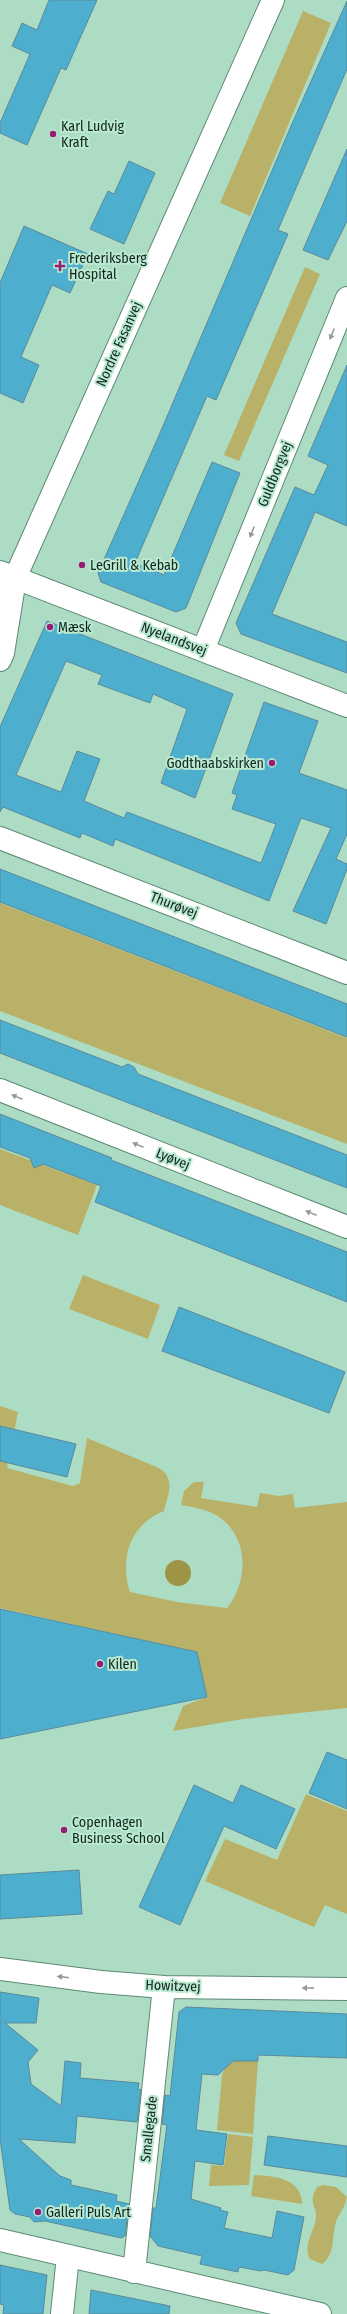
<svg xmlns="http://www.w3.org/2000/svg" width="347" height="2314" font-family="'Fira Sans Condensed',sans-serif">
  <rect width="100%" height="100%" fill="#addcc4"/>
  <path fill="#b9b167" d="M303 11 331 23 250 216 220 203Z
    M305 267 320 274 239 461 224 455Z
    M0 903 347 1038V1144L0 1011Z
    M0 1149 97 1185 78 1235 0 1205Z
    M83 1275 160 1305 148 1339 69 1309Z
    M0 1406 18 1412 7 1468 73 1486 80 1483 87 1438 159 1468C176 1479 168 1494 164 1511 130 1524 119 1559 130 1592L177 1602 227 1608C250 1579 249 1533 214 1514 204 1509 193 1507 181 1505L184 1491 194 1482H204L201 1498 257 1507 260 1493 279 1496 293 1494 295 1508 347 1502V1708L243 1719 173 1731 183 1706 207 1697 197 1652 0 1608Z
    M306 1794 347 1811V1914L325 1905 314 1927 205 1881 225 1839 277 1860Z
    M233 2061H258L253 2134 217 2130 222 2075 225 2068Z
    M228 2134 253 2137 249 2185 209 2186 211 2165 224 2166Z
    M254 2175C274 2176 302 2178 302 2204L251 2196Z
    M323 2185 336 2187 347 2197C345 2206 342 2210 338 2217 330 2232 338 2252 322 2264L310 2259C301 2245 318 2227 316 2213 313 2201 310 2200 317 2187Z"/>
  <path fill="#9d9446" d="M165 1573a13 13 0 1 1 26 0a13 13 0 1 1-26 0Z"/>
  <path fill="#4eaece" stroke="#598a9c" d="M49 0H97L66 70 61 68 27 145 0 133V123L30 54 12 46 22 23 37 30Z
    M347 1V69L278 230 288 234 216 400 207 396 135 563 164 575 212 462 240 473 186 608 176 612 101 582 98 573 157 440 291 126Z
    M347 149V221L328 260 303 250Z
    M129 161 155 173 124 244 90 229 108 191 114 194Z
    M24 226 88 254 70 293 52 285 21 357 39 365 23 403 0 393V283Z
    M347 365V526L315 512 272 614 347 642V673L241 634 236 623 295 487 314 495 328 465 308 456Z
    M47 621 233 694 195 798 161 783 187 709 153 694 150 703 98 684 102 675 66 661 16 775 61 792 77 751 100 759 84 801 124 818 127 812 261 863 276 824 232 809 237 795 232 793 264 702 318 721 299 773 347 790V834L336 859 347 864V869L326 924 293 911 331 828 301 818 269 901 115 839 113 846 82 833 80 838 3 807 0 812V727Z
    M0 869 347 1004V1037L0 902Z
    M0 1020 122 1067 128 1064 134 1067 138 1074 347 1155V1188L0 1053Z
    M0 1114 112 1158 111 1160 347 1252V1302L95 1202 101 1186 43 1164 34 1168 30 1158 0 1147Z
    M179 1307 345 1372 329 1413 162 1351Z
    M0 1426 76 1444 67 1477 0 1461Z
    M0 1609 197 1652 207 1697 0 1739Z
    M327 1752 347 1760V1809L309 1793Z
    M194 1785 233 1803 241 1785 295 1809 276 1849 224 1826 180 1925 139 1907Z
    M79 1870 82 1914 0 1919V1875Z
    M0 1992 39 1998 36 2023H5L38 2050 28 2062 31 2084 61 2106 65 2061 81 2063 80 2078 139 2083 138 2089 141 2090 137 2122 77 2116 75 2143 19 2139 60 2176 71 2180V2185L117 2195 116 2201 129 2204 125 2236 121 2238 45 2221 34 2222 30 2217 15 2214 10 2210 0 2139Z
    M186 2007 347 2014V2058L258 2055V2061H233L218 2075 202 2074 196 2130 227 2134 223 2165 195 2161 191 2199 221 2208 220 2210 228 2212 224 2228 272 2238 277 2211 304 2217 294 2270 288 2275 264 2270 261 2271 239 2267 238 2272 200 2264 202 2256 158 2246 150 2236 153 2208H156L167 2125 162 2124 165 2095 170 2096 179 2012Z
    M268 2136 347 2146V2177L264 2165Z
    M0 2265 47 2275 43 2314H3L4 2305 0 2304Z
    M91 2290 170 2306 169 2314H89Z"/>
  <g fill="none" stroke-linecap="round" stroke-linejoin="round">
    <g stroke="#5d8974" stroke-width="24">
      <path id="minor" d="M0 572 347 706
        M0 603 15 578 273 0
        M203 650 347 298
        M0 660 3 653 14 585
        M0 838 347 973
        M0 1090 347 1227
        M0 1969 101 1982 164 1987 347 1989
        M0 2240 320 2314
        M134 2272 164 1987
        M62 2314 68 2256"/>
    </g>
    <use href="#minor" stroke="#fff" stroke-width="22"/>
  </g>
  <defs><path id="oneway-solid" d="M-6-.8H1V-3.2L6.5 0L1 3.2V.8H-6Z"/></defs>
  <g fill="#949c99">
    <use href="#oneway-solid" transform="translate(332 334) rotate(112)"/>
    <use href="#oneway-solid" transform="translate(252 532) rotate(112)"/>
    <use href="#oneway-solid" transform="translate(17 1097) rotate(-158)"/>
    <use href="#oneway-solid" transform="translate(138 1145) rotate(-158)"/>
    <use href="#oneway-solid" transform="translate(311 1213) rotate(-158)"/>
    <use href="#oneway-solid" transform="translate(63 1977) rotate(-173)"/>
    <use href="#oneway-solid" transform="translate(308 1988) rotate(-179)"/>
  </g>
  <g fill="#981c74" stroke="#bae9d1" stroke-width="1.5">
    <circle cx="53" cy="134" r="4"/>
    <path d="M58 260h4v4h4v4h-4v4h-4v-4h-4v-4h4z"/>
    <circle cx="82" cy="565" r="4"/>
    <circle cx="50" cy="627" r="4"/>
    <circle cx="272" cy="763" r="4"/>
    <circle cx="100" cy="1664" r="4"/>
    <circle cx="64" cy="1830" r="4"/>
    <circle cx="38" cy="2212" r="4"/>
  </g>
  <g text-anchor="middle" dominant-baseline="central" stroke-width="4" stroke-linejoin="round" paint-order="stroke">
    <g font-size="14" fill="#12241c" stroke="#bae9d1" text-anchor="start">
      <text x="61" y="126">Karl Ludvig<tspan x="61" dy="16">Kraft</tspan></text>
      <text x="69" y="258">Frederiksberg<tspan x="69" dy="16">Hospital</tspan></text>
      <text x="90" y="565">LeGrill &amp; Kebab</text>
      <text x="58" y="627">Mæsk</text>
      <text x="264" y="763" text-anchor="end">Godthaabskirken</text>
      <text x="108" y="1664">Kilen</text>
      <text x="72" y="1822">Copenhagen<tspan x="72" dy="16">Business School</tspan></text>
      <text x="46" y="2212">Galleri Puls Art</text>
    </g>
    <g font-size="14" fill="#12241c" stroke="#bae9d1">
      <text transform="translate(119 344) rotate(-66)">Nordre Fasanvej</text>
      <text transform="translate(275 474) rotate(-68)">Guldborgvej</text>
      <text transform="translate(174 639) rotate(21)">Nyelandsvej</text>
      <text transform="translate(174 905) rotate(21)">Thurøvej</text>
      <text transform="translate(173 1159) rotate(22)">Lyøvej</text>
      <text transform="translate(173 1986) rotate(2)">Howitzvej</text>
      <text transform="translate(149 2129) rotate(-84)">Smallegade</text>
    </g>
  </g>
</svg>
